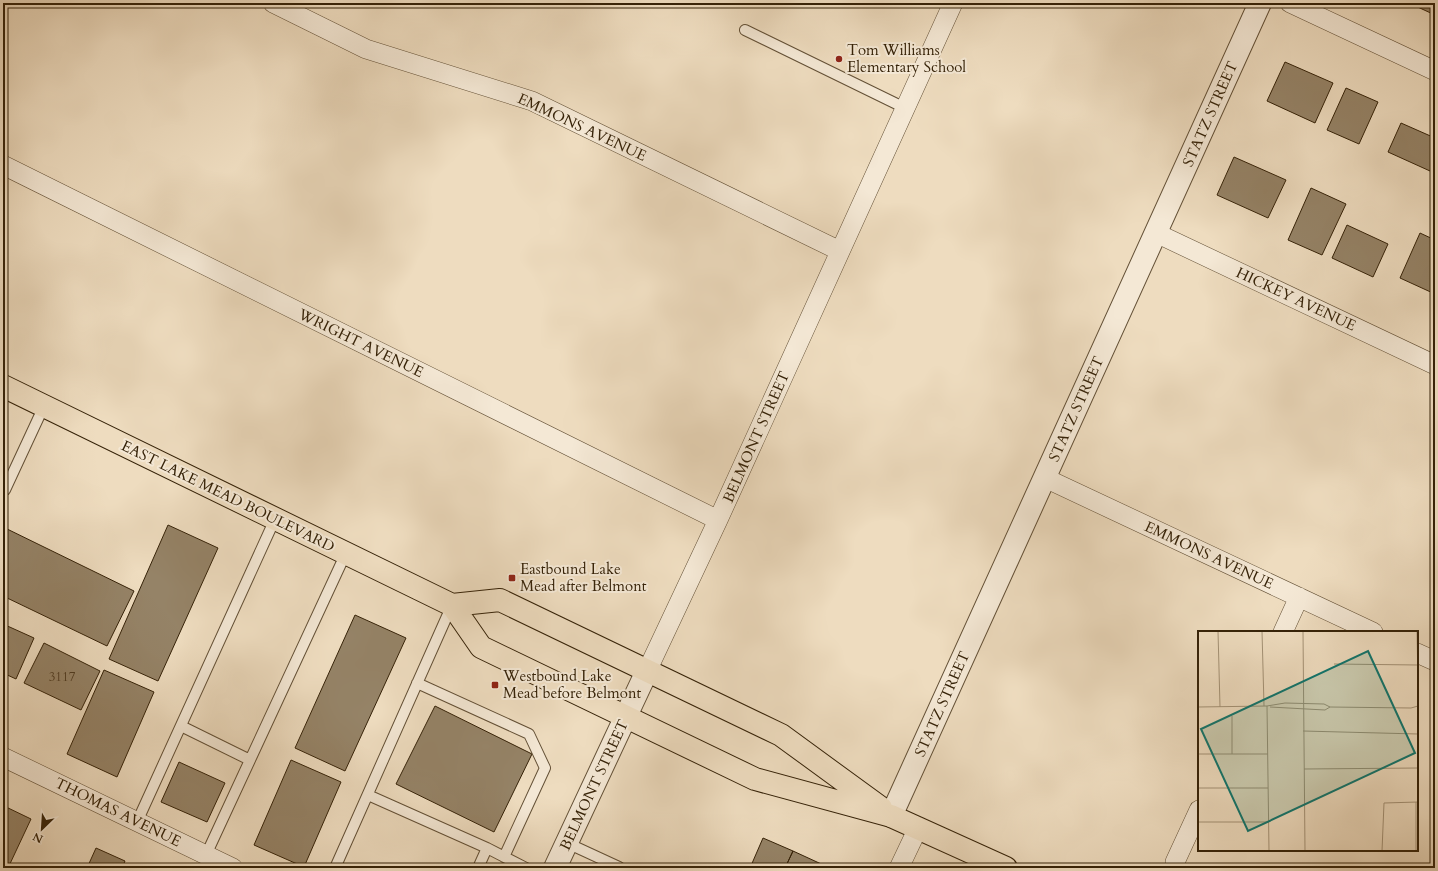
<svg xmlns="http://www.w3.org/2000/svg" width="1438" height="871" font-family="Cardo,serif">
  <rect width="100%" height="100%" fill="#eedcbf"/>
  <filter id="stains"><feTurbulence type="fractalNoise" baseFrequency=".005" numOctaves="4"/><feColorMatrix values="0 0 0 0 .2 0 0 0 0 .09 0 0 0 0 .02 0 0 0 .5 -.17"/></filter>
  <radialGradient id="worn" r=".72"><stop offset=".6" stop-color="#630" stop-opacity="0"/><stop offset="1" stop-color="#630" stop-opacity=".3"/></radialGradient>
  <path fill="#958367" stroke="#352208" d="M1409 3H1435V15Z
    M1285 62 1333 83 1315 123 1267 101Z
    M1346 88 1378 102 1359 144 1327 130Z
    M1401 123 1435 138V160L1430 171 1388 152Z
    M1234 157 1286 180 1268 218 1217 195Z
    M1311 188 1346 204 1322 255 1288 240Z
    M1347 225 1388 244 1373 277 1332 258Z
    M1420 233 1435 240V294L1400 278Z
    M168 525 218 548 158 681 109 659Z
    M3 527 134 591 107 646 3 596Z
    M355 615 406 638 345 771 295 748Z
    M3 624 34 638 16 679 3 673Z
    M44 643 100 671 81 710 24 683Z
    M104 670 154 692 117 777 67 754Z
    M435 706 532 754 494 832 396 784Z
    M291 760 341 782 304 867 254 845Z
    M179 762 225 783 207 822 161 802Z
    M4 806 31 819 8 868H3Z
    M763 838 793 851 785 868H750Z
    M96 848 125 861 122 868H87Z
    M793 851 830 868H785Z"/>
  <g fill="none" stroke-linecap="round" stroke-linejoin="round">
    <g stroke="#635036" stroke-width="12">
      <path id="service" d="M745 30 905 108
        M5 490 44 406
        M417 683 529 734 545 768 504 857
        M181 726 250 760
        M368 795 487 848 478 868
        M137 822 275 519
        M567 843 619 867
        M487 848 526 868
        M206 855 346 553
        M335 868 452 605"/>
    </g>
    <g stroke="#635036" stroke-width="20">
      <path id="minor" d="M273 3 366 49 532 101 840 251
        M1290 3 1435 71
        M3 165 718 520
        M1156 233 1435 365
        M1045 478 1373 632
        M1283 632 1299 597
        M1417 653 1435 661
        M647 671 718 520 953 3
        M3 757 233 868
        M1175 862 1199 810
        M899 868 918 828"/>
    </g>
    <g stroke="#635036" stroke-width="24">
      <path id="tertiary" d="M891 816 1260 3
        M555 868 647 671"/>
    </g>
    <g stroke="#352208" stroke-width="24">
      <path id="primary" d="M3 386 452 605 481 647 755 779 891 816 1006 868
        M452 605 500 600 781 735 881 808"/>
    </g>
    <use href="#service" stroke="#f4e8d5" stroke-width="10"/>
    <use href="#minor" stroke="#f4e8d5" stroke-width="19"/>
    <use href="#tertiary" stroke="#f4e8d5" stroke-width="22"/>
    <use href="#primary" stroke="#eedcbf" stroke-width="22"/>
  </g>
  <g fill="#8f2418" stroke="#f4e8d5" stroke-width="1.5">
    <circle cx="839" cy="59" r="4"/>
    <rect x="508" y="574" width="8" height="8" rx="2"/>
    <rect x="491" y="681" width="8" height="8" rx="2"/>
  </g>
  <g text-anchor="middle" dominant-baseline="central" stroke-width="4" stroke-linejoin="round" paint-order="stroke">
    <g font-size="13" fill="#4d3a20">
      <text x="62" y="677">3117</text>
    </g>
    <g font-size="15" fill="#352208" stroke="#f4e8d5" text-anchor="start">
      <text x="847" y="50">Tom Williams<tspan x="847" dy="17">Elementary School</tspan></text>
      <text x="520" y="569">Eastbound Lake<tspan x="520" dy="17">Mead after Belmont</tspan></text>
      <text x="503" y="676">Westbound Lake<tspan x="503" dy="17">Mead before Belmont</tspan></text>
    </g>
    <g font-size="15" fill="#352208" stroke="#f4e8d5">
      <text transform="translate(1210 114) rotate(-66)">STATZ STREET</text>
      <text transform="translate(582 127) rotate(25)">EMMONS AVENUE</text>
      <text transform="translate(1296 299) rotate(25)">HICKEY AVENUE</text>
      <text transform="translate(361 343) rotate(26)">WRIGHT AVENUE</text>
      <text transform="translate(1076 409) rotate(-66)">STATZ STREET</text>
      <text transform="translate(756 437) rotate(-66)">BELMONT STREET</text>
      <text transform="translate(228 496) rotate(26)">EAST LAKE MEAD BOULEVARD</text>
      <text transform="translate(1209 555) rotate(25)">EMMONS AVENUE</text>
      <text transform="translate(942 704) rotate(-66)">STATZ STREET</text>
      <text transform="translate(594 785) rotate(-65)">BELMONT STREET</text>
      <text transform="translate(118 812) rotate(26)">THOMAS AVENUE</text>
    </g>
  </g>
  <g transform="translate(1198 631)">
    <rect width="220" height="220" fill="#eedcbf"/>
    <path fill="none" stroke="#a49276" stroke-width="1" d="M20 0 22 76M64 0 66 75M105 0 107 220M219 0 220 53M136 33 220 34M69 75 71 220M0 76 69 75 87 72 126 73 132 76 213 77 220 75M72 76 127 79 132 76M105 100 220 103M0 123H70M34 123V85M106 138 220 137M0 157H70M218 171V220M0 191H71M184 220 186 172 220 171"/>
    <path fill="#0f766e" fill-opacity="0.15" stroke="#0f766e" stroke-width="2" d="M170 20 217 122 50 200 3 98Z"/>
    <rect width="220" height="220" fill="none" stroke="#352208" stroke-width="2"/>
  </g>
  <rect width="1438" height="871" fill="none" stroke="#eedcbf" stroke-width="16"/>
  <rect x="4" y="4" width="1430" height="863" fill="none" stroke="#352208" stroke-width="2"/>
  <rect x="8" y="8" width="1422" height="855" fill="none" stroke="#352208"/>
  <g transform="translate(42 829) rotate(205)" stroke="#f4e8d5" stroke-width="3" paint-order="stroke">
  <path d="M0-3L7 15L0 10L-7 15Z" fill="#352208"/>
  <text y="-6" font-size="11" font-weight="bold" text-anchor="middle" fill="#352208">N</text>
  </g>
  <rect width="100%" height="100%" filter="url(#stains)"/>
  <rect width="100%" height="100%" fill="url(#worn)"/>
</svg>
